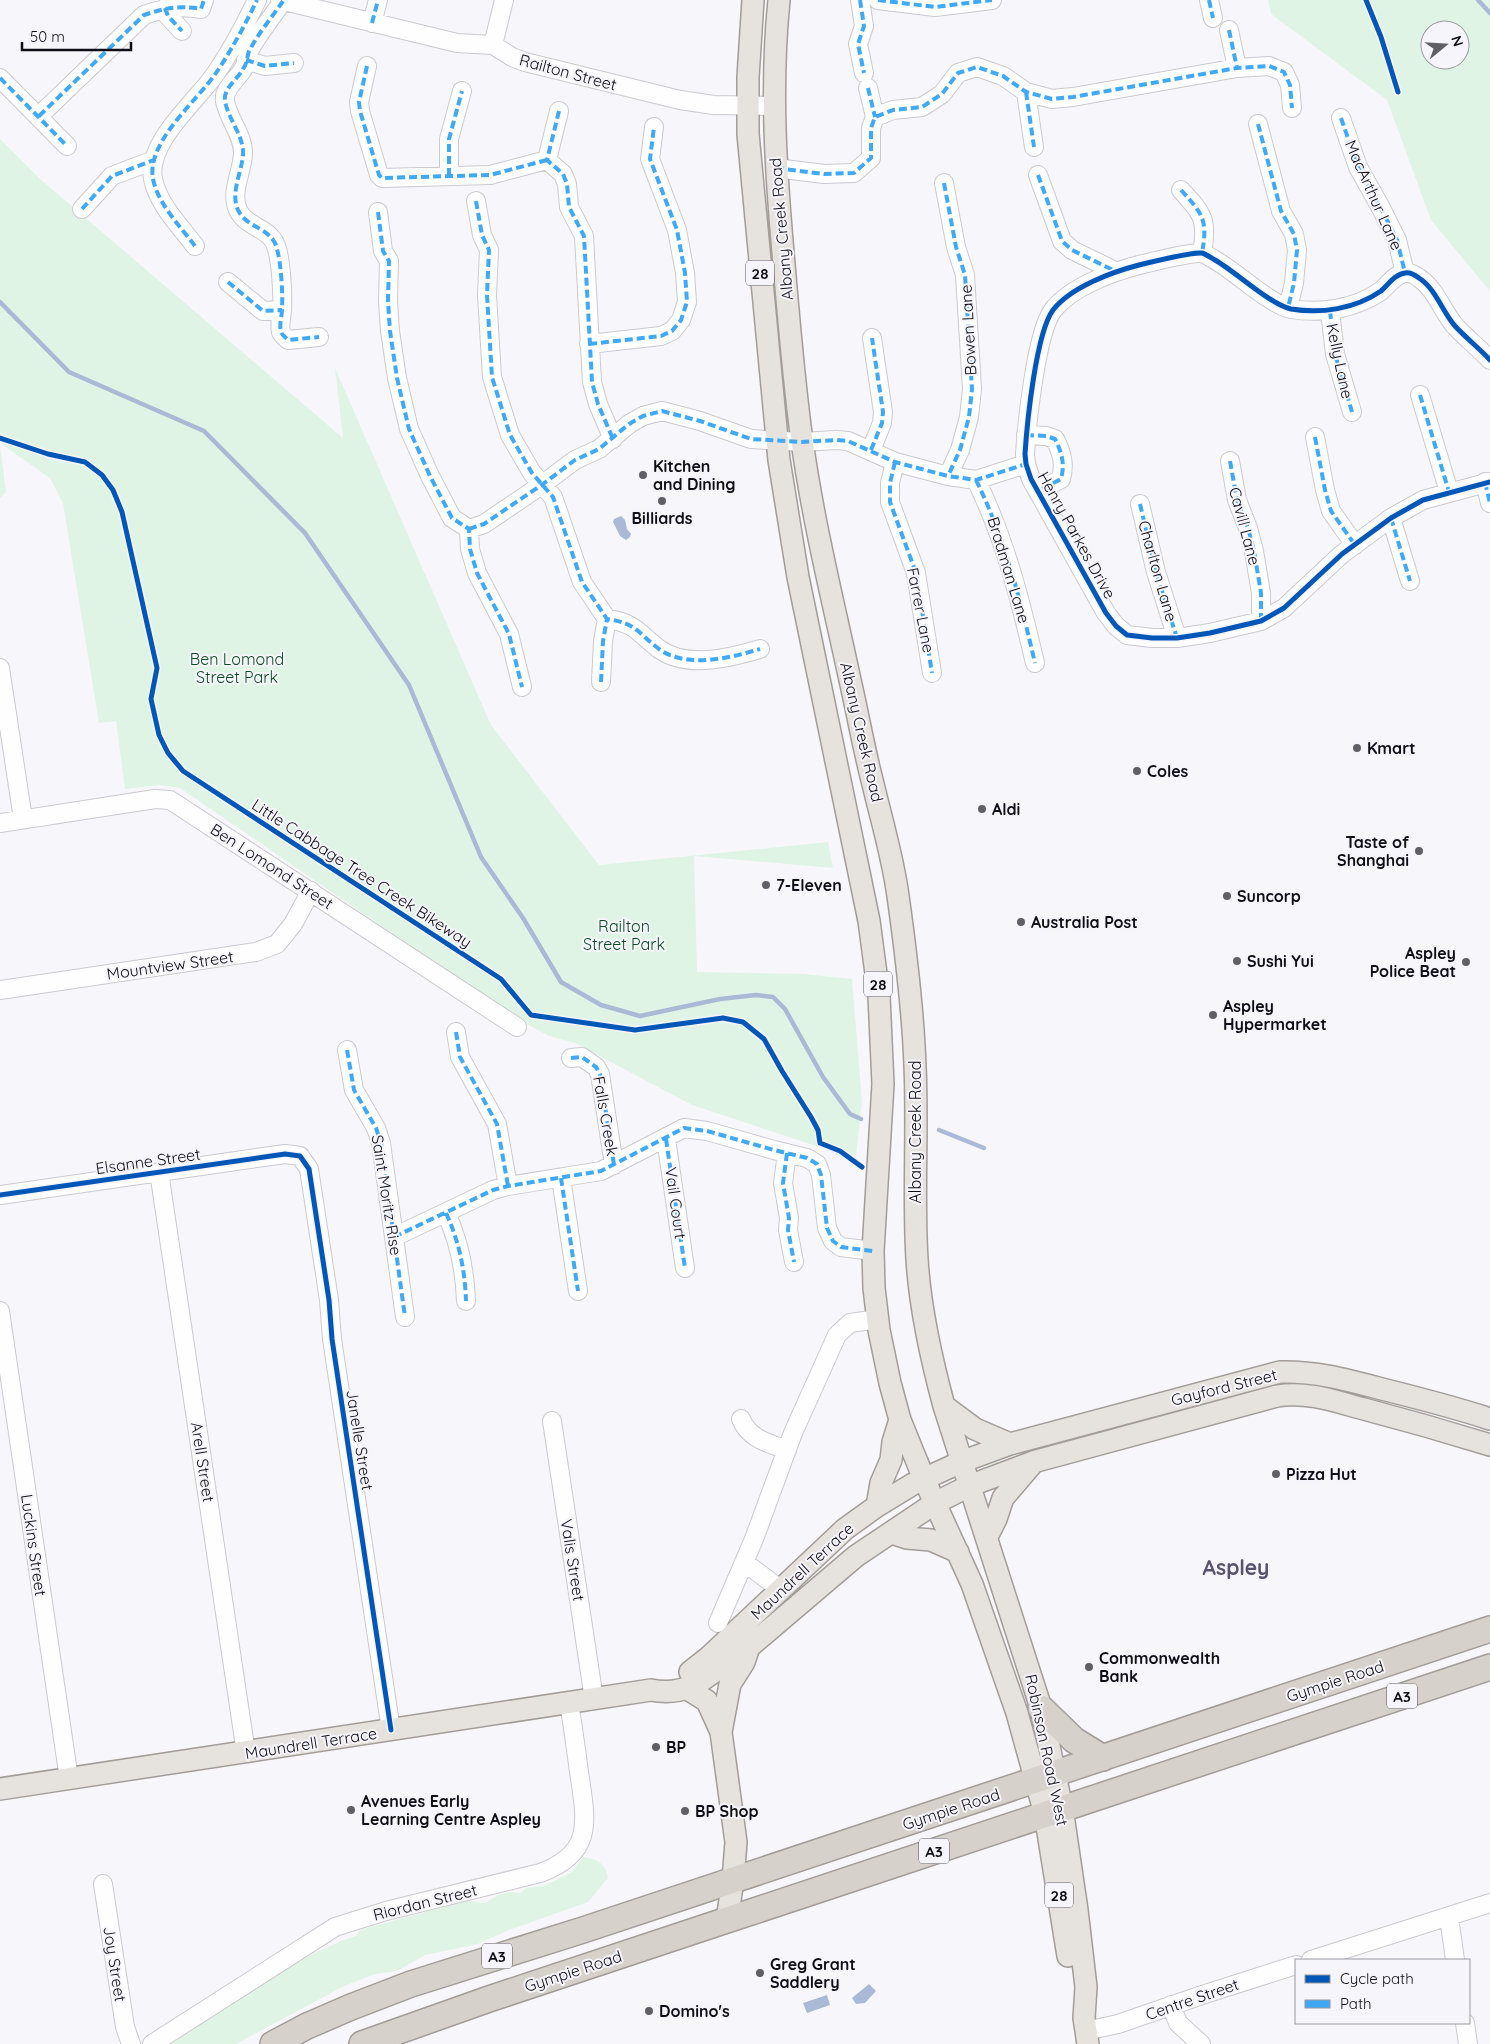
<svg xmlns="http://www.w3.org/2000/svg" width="1490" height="2044" font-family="Quicksand,sans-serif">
  <rect width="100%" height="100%" fill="#f7f6fa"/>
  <path fill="#e0f4e5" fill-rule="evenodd" d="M1268 0H1490V291L1431 220 1387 100 1271 14ZM1430 30H1460V60H1430Z
    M0 139 40 179 343 438 335 368 491 725 599 865 828 842 833 868 694 856 697 972 804 974 852 979 862 1102 855 1165 825 1149 692 1105 575 1043 549 1036 517 1019 180 788 160 785 125 789 116 721 99 723 63 503 50 478 0 443Z
    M0 446 6 492 0 498Z
    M583 1857C598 1860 605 1862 608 1878L588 1902 509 1930 478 1944 425 1955 397 1971 375 1974 344 1986 236 2044H170L290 1965 341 1941 356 1936 360 1930 465 1901 485 1903 498 1895 510 1892 521 1893 526 1888 544 1886 572 1872Z"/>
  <path fill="#aabad6" d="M621 516 625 520 627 529 631 534 630 537 626 540 620 536 613 522 614 519Z
    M869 1984 876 1991 865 2003 856 2004 852 1998Z
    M827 1995 830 2005 807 2013 803 2003Z"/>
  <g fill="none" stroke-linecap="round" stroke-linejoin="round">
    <path stroke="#aabad6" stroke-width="4.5" d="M1478 0 1490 13
      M0 302 69 372 204 431 305 533 409 685 481 857 523 918 561 982 601 1005 640 1016 720 999 756 995 773 997 785 1009 823 1077 850 1114 861 1119
      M939 1130 984 1148"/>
    <g stroke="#ccc9d1" stroke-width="20">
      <path id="minor" d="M280 0 457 43 493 45 512 57 525 62 680 100 714 105 773 106
        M860 0 864 26 858 44 864 73
        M878 0 935 7 992 0
        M1209 0 1213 18
        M283 1C272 17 258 34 249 51 247 57 247 64 243 69 238 79 223 88 225 101 228 119 244 136 243 154 242 173 230 192 238 210 247 229 272 227 277 249 281 263 283 294 282 309 282 317 279 323 281 332 282 335 285 337 288 340L319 337
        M165 8 168 16 182 31
        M372 23 378 0
        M1229 30 1237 68
        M493 45 504 0
        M246 60 265 66 294 63
        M367 66 359 102 360 111 379 175 382 178 490 175 547 160
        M0 78 67 146
        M868 88 875 117
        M1026 92 1034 147
        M559 111 547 160 563 174 567 184 569 207 584 236 592 382 598 404 613 439
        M39 116 144 15C165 8 179 5 201 9L204 0
        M1341 118 1358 167 1381 208 1397 240 1405 273
        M1258 124 1281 211 1294 234 1297 250 1294 283 1288 308
        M776 168 824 174 854 173 871 158V128L875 117 893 110 922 107 942 94 958 73 977 67 1003 76 1026 92 1052 99 1073 97 1237 68 1269 66 1284 72 1290 85 1292 108
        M1038 175 1062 241 1072 250 1115 271
        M449 176V139L462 91
        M944 183 956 247 965 275 972 389 969 417 960 450 948 476
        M1181 190C1203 214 1208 220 1202 253
        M476 201 482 235 489 250 487 295 492 377 510 435 532 473 553 497 582 582 607 619C636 623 638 633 659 649 687 669 730 658 760 649
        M82 209 112 176 154 160
        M378 212 383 251 389 261 388 301 390 331 397 378 409 429 430 476 452 518 469 529 470 549 477 573 509 634 522 687
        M195 246C180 226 158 204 153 179 146 142 197 101 216 73 231 51 245 25 257 0
        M228 282 263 311 282 310
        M1330 311 1335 354 1352 412
        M589 344 661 336 672 331 681 320 687 302 685 273 677 230 650 159 654 127
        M1490 360C1479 348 1466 338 1455 326 1442 311 1436 289 1419 278 1415 275 1410 272 1405 273 1395 274 1388 285 1381 291 1355 309 1321 314 1291 309 1271 305 1236 272 1215 260 1211 258 1206 254 1202 253 1191 252 1151 262 1139 265 1112 272 1071 287 1053 310 1036 333 1027 423 1025 454L1026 464 1031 479 1106 613 1116 626 1127 635 1152 638H1177L1210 633 1261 621 1284 608 1342 554 1391 518 1423 500 1490 482
        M1420 395 1449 492
        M1026 435 1046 436 1055 439C1062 453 1065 464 1061 479L1038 491
        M1315 437 1325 490 1331 511 1355 545
        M871 450 882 423 883 412 872 338
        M1230 461 1237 500 1248 528 1254 551 1261 593V621
        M895 462 890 483V502L916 573 932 673
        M976 480C1005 539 1020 599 1035 663
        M1485 482 1490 503
        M1140 504 1156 572 1177 638
        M1391 518 1410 581
        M469 529 484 524 543 484 575 460 599 449 629 424 643 416 662 411 700 421 751 439 802 442 836 440 848 441 895 462 948 476 976 480 1026 464
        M0 668 23 819
        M601 682 603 641 607 619
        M0 823 155 799 170 800 517 1027
        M0 990 256 952 277 944 293 924 311 891
        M456 1032 460 1057 497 1124 508 1186
        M347 1050 354 1090 376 1128 381 1143 405 1317
        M571 1058 582 1057 596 1067 600 1074 614 1165
        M666 1139 685 1268
        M787 1153 783 1183 789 1218 788 1230 794 1262
        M159 1172 246 1753
        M561 1178 578 1291
        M0 1195 285 1154 300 1156 309 1169 329 1300 332 1339 391 1730
        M446 1213C459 1241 465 1270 466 1301
        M394 1237 493 1190 508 1186 601 1171 684 1128 707 1131 774 1150 807 1158 817 1164 821 1175 827 1228 833 1241 841 1247 873 1251
        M0 1311 69 1779
        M741 1419C749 1439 768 1443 787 1450
        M552 1421 594 1699
        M744 1562 780 1589
        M718 1623 754 1539 793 1433 837 1335 850 1323 878 1319
        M103 1884 125 2027 131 2044
        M1449 1917 1455 1960
        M1311 1960 1490 1903
        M1171 2005 1178 2023 1201 2044
        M1465 2023 1468 2044
        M1086 2031 1118 2024 1202 1995 1296 1965
        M152 2044 335 1927 386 1911 540 1873C595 1853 586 1820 579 1772 576 1749 573 1726 569 1703"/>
    </g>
    <g stroke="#a39d98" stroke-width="24">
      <path id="major" d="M753 0 748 77V134L779 460 798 577 869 921 879 996 883 1084 873 1251 874 1288 879 1330 890 1383 900 1420 924 1479 972 1584 1017 1713 1045 1814 1068 1956
        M779 0C770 89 776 175 784 264 789 323 794 383 802 441 813 521 833 601 850 680 858 715 864 750 873 784 882 822 893 858 898 896 906 953 913 1009 915 1066 918 1131 913 1195 917 1259 920 1309 931 1358 944 1406L1041 1708 1062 1808 1077 1910 1086 1987 1084 2018 1088 2044
        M944 1406 975 1429 1010 1444
        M877 1506 881 1483 891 1460 893 1442 900 1420
        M892 1533 907 1538 931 1540 958 1552
        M987 1537 996 1519 1003 1498 1033 1463
        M690 1672 709 1657 845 1529 877 1506 913 1484 961 1462 1010 1444 1280 1372C1316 1371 1348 1380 1382 1389 1418 1398 1454 1407 1490 1419
        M686 1688 707 1701 721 1732 736 1842 733 1880 727 1920
        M721 1732 730 1684 744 1662 748 1650
        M0 1789 651 1690C697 1699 714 1666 749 1647L856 1556 935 1503 969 1486 1033 1462 1277 1396C1307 1391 1334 1401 1364 1409 1406 1420 1448 1432 1490 1445"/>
    </g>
    <g stroke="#a39d98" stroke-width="28">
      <path id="highway" d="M1041 1708 1074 1740 1103 1758
        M273 2044 307 2026 351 2007 411 1984 583 1930 1490 1629
        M362 2044 489 1999 727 1920 1490 1667"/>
    </g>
    <use href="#minor" stroke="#fefefe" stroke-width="18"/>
    <use href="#major" stroke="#e6e2de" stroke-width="21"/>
    <use href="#highway" stroke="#d6d1ca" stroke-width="25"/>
    <path stroke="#3fa9f5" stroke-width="4" stroke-dasharray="8 4" stroke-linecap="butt" d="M860 0 864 26 858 44 864 73
      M878 0 935 7 992 0
      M1209 0 1213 18
      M283 1C272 17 258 34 249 51 247 57 247 64 243 69 238 79 223 88 225 101 228 119 244 136 243 154 242 173 230 192 238 210 247 229 272 227 277 249 281 263 283 294 282 309 282 317 279 323 281 332 282 335 285 337 288 340L319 337
      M165 8 168 16 182 31
      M372 23 378 0
      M1229 30 1237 68
      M246 60 265 66 294 63
      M367 66 359 102 360 111 379 175 382 178 490 175 547 160
      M0 78 67 146
      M868 88 875 117
      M1026 92 1034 147
      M559 111 547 160 563 174 567 184 569 207 584 236 592 382 598 404 613 439
      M39 116 144 15C165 8 179 5 201 9L204 0
      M1341 118 1358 167 1381 208 1397 240 1405 273
      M1258 124 1281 211 1294 234 1297 250 1294 283 1288 308
      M776 168 824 174 854 173 871 158V128L875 117 893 110 922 107 942 94 958 73 977 67 1003 76 1026 92 1052 99 1073 97 1237 68 1269 66 1284 72 1290 85 1292 108
      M1038 175 1062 241 1072 250 1115 271
      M449 176V139L462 91
      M944 183 956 247 965 275 972 389 969 417 960 450 948 476
      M1181 190C1203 214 1208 220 1202 253
      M476 201 482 235 489 250 487 295 492 377 510 435 532 473 553 497 582 582 607 619C636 623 638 633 659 649 687 669 730 658 760 649
      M82 209 112 176 154 160
      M378 212 383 251 389 261 388 301 390 331 397 378 409 429 430 476 452 518 469 529 470 549 477 573 509 634 522 687
      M195 246C180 226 158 204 153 179 146 142 197 101 216 73 231 51 245 25 257 0
      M228 282 263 311 282 310
      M1330 311 1335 354 1352 412
      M589 344 661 336 672 331 681 320 687 302 685 273 677 230 650 159 654 127
      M1420 395 1449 492
      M1026 435 1046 436 1055 439C1062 453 1065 464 1061 479L1038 491
      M1315 437 1325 490 1331 511 1355 545
      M871 450 882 423 883 412 872 338
      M1230 461 1237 500 1248 528 1254 551 1261 593V621
      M895 462 890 483V502L916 573 932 673
      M976 480C1005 539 1020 599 1035 663
      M1485 482 1490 503
      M1140 504 1156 572 1177 638
      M1391 518 1410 581
      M469 529 484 524 543 484 575 460 599 449 629 424 643 416 662 411 700 421 751 439 802 442 836 440 848 441 895 462 948 476 976 480 1026 464
      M601 682 603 641 607 619
      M456 1032 460 1057 497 1124 508 1186
      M347 1050 354 1090 376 1128 381 1143 405 1317
      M571 1058 582 1057 596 1067 600 1074 614 1165
      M666 1139 685 1268
      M787 1153 783 1183 789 1218 788 1230 794 1262
      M561 1178 578 1291
      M446 1213C459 1241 465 1270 466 1301
      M394 1237 493 1190 508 1186 601 1171 684 1128 707 1131 774 1150 807 1158 817 1164 821 1175 827 1228 833 1241 841 1247 873 1251"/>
    <g stroke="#f6f5fb" stroke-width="8">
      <path id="cycleway" d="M1366 0 1381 37 1398 92
        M1490 360C1479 348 1466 338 1455 326 1442 311 1436 289 1419 278 1415 275 1410 272 1405 273 1395 274 1388 285 1381 291 1355 309 1321 314 1291 309 1271 305 1236 272 1215 260 1211 258 1206 254 1202 253 1191 252 1151 262 1139 265 1112 272 1071 287 1053 310 1036 333 1027 423 1025 454L1026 464 1031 479 1106 613 1116 626 1127 635 1152 638H1177L1210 633 1261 621 1284 608 1342 554 1391 518 1423 500 1490 482
        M0 438 48 454 85 462 102 475 113 490 122 512 157 668 151 699 159 735 168 753 183 771 501 979 531 1015 635 1030 723 1018 743 1022 764 1039 782 1071 811 1117 818 1130 820 1143 840 1151 862 1167
        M0 1195 285 1154 300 1156 309 1169 329 1300 332 1339 391 1730"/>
    </g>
    <use href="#cycleway" stroke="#0057b8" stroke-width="5"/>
  </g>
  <g fill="#605f66" stroke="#f6f5fb" stroke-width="2">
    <circle cx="643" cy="475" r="5"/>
    <circle cx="662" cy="501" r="5"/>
    <circle cx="1357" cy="748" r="5"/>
    <circle cx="1137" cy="771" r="5"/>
    <circle cx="982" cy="809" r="5"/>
    <circle cx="1419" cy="851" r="5"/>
    <circle cx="766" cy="885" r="5"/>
    <circle cx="1227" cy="896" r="5"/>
    <circle cx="1021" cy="922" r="5"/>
    <circle cx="1237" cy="961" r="5"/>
    <circle cx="1466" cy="962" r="5"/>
    <circle cx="1213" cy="1015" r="5"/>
    <circle cx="1276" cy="1474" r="5"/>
    <circle cx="1089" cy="1667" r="5"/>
    <circle cx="656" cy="1747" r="5"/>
    <circle cx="351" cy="1810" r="5"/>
    <circle cx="685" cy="1811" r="5"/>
    <circle cx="760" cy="1973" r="5"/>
    <circle cx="649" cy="2011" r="5"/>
  </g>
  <g text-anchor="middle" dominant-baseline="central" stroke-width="4" stroke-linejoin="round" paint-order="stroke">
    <g fill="#f6f5fb" stroke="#54535b" stroke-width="1">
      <rect x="746" y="260.5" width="28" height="25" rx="4"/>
      <rect x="864" y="971.5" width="28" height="25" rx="4"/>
      <rect x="1387" y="1683.5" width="30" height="25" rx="4"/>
      <rect x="919" y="1838.5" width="30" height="25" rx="4"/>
      <rect x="1045" y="1882.5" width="28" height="25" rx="4"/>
      <rect x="482" y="1943.5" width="30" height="25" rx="4"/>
    </g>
    <g font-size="15" font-weight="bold" fill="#0f0d16">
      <text x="760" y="273">28</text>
      <text x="878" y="984">28</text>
      <text x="1402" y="1696">A3</text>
      <text x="934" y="1851">A3</text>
      <text x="1059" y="1895">28</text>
      <text x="497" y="1956">A3</text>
    </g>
    <g font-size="16" fill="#0f0d16" stroke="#f6f5fb">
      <text transform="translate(568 72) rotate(15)">Railton Street</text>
      <text transform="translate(1374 195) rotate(66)">MacArthur Lane</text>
      <text transform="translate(781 229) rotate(-95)">Albany Creek Road</text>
      <text transform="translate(968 330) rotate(-93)">Bowen Lane</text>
      <text transform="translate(1340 361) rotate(78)">Kelly Lane</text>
      <text transform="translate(1245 526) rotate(75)">Cavill Lane</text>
      <text transform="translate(1077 535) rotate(61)">Henry Parkes Drive</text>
      <text transform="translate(1009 570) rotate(73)">Bradman Lane</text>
      <text transform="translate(1158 571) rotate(74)">Charlton Lane</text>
      <text transform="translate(921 610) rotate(79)">Farrer Lane</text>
      <text transform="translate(862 732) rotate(77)">Albany Creek Road</text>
      <text transform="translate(272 866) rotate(33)">Ben Lomond Street</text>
      <text transform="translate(362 873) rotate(33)">Little Cabbage Tree Creek Bikeway</text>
      <text transform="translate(170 965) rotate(-8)">Mountview Street</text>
      <text transform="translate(606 1116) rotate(80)">Falls Creek</text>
      <text transform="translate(915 1132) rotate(-90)">Albany Creek Road</text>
      <text transform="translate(148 1161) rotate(-8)">Elsanne Street</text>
      <text transform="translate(387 1195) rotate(81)">Saint Moritz Rise</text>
      <text transform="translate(676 1203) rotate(82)">Vail Court</text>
      <text transform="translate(1224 1387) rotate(-14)">Gayford Street</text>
      <text transform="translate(360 1440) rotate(81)">Janelle Street</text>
      <text transform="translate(203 1462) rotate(81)">Arell Street</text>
      <text transform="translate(34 1545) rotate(82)">Luckins Street</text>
      <text transform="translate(573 1560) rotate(81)">Valis Street</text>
      <text transform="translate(802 1571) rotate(-43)">Maundrell Terrace</text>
      <text transform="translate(1335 1681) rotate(-18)">Gympie Road</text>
      <text transform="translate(311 1743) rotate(-9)">Maundrell Terrace</text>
      <text transform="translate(1047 1750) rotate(78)">Robinson Road West</text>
      <text transform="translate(951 1809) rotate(-18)">Gympie Road</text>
      <text transform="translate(425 1902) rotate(-14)">Riordan Street</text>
      <text transform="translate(115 1964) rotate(81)">Joy Street</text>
      <text transform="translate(573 1971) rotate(-18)">Gympie Road</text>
      <text transform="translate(1192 1999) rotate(-19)">Centre Street</text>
    </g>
    <g font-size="16" font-weight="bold" fill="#0f0d16" stroke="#f6f5fb" text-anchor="start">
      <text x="653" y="466">Kitchen<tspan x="653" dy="18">and Dining</tspan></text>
      <text x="662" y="518" text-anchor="middle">Billiards</text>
      <text x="1367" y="748">Kmart</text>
      <text x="1147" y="771">Coles</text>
      <text x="992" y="809">Aldi</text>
      <text x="1409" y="842" text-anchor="end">Taste of<tspan x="1409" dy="18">Shanghai</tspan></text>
      <text x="776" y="885">7-Eleven</text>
      <text x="1237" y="896">Suncorp</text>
      <text x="1031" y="922">Australia Post</text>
      <text x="1456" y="953" text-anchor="end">Aspley<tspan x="1456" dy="18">Police Beat</tspan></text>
      <text x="1247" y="961">Sushi Yui</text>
      <text x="1223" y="1006">Aspley<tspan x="1223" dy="18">Hypermarket</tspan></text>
      <text x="1286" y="1474">Pizza Hut</text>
      <text x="1099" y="1658">Commonwealth<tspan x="1099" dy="18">Bank</tspan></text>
      <text x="666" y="1747">BP</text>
      <text x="361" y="1801">Avenues Early<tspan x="361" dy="18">Learning Centre Aspley</tspan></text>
      <text x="695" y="1811">BP Shop</text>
      <text x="770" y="1964">Greg Grant<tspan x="770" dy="18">Saddlery</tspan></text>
      <text x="659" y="2011">Domino's</text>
    </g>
    <g font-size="16" fill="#0a4a21" stroke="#f6f5fb">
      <text x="237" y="659">Ben Lomond<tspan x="237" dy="18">Street Park</tspan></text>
      <text x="624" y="926">Railton<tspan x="624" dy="18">Street Park</tspan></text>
    </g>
    <g font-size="21" font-weight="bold" fill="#59526c" stroke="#f6f5fb">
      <text x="1236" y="1567">Aspley</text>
    </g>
  </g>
  <rect x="1295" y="1959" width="175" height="65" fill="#f6f5fb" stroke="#9a989f"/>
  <rect x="1305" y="1975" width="25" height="8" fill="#0057b8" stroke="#9a989f"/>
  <text x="1340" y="1984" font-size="15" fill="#0f0d16">Cycle path</text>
  <rect x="1305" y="2000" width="25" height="8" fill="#3fa9f5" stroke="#9a989f"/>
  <text x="1340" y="2009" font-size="15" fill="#0f0d16">Path</text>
  <g transform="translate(1445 45) rotate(72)"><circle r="24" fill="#f6f5fb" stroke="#9a989f"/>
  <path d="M0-4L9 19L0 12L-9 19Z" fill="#605f66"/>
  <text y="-8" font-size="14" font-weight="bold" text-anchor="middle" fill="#0f0d16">N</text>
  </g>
  <path d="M22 42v8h109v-8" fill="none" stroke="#0f0d16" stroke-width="2.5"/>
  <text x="30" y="42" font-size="15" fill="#0f0d16" stroke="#f6f5fb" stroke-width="4" paint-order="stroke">50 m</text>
</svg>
